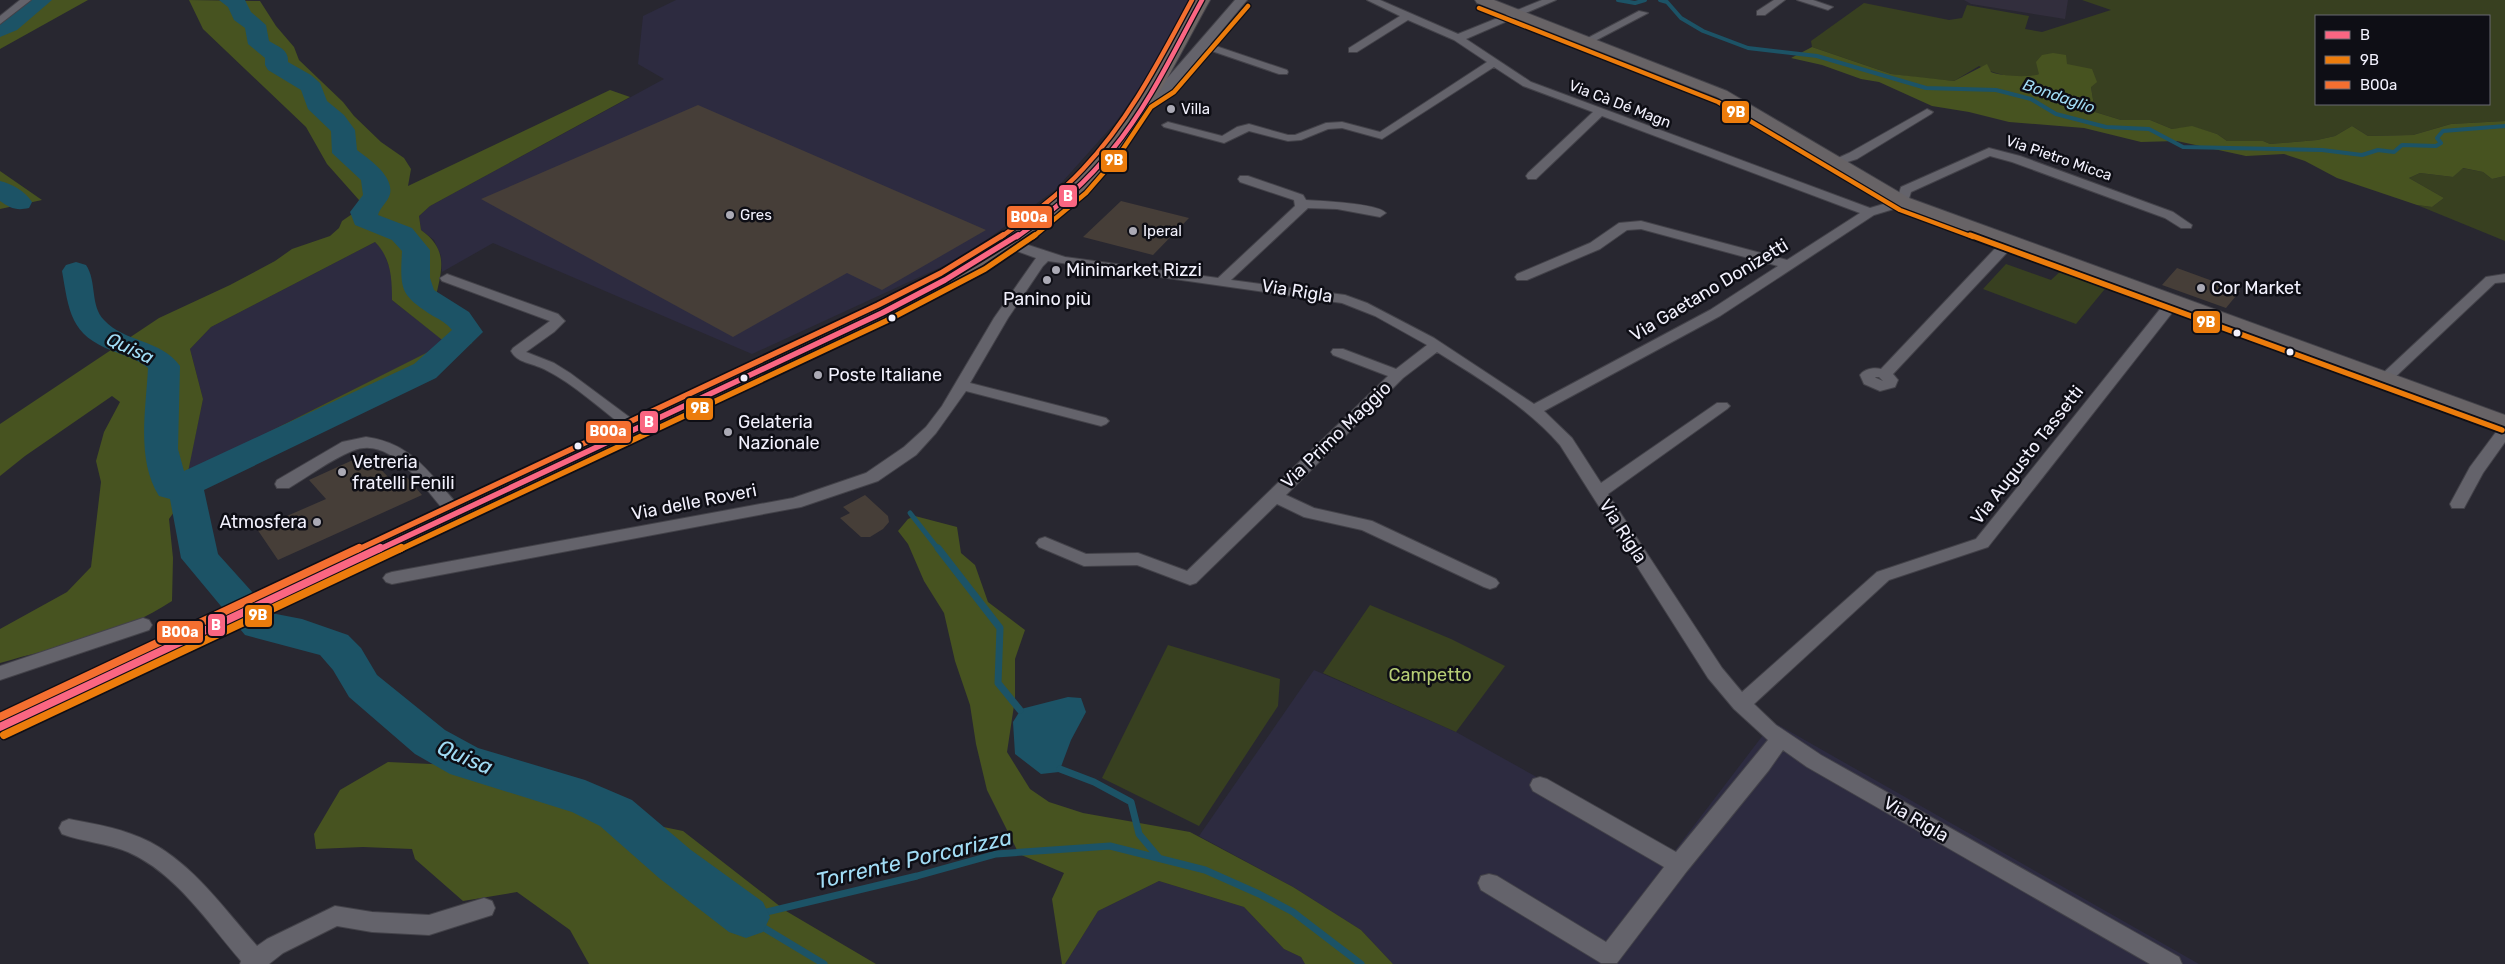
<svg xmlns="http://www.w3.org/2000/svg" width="2505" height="964" font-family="Rubik,sans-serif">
  <rect width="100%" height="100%" fill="#282730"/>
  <path fill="#2d2b40" d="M676 0H1194L1156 64 1115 123 1055 190 963 257 752 354 493 243 442 272 441 256 434 240 421 230 419 216 430 206 664 79 638 64 643 16Z
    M375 242 383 250 392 275V300L447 343 229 452 186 478 203 399 190 349 211 327Z
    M1314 670 1456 732 1673 853 1773 722 2199 964H1393L1361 930 1293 887 1199 836Z
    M1159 881 1244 907 1284 949 1301 957 1305 964H1065L1098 911Z"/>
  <path fill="#322e3d" d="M1964 0H2068L2065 19 1971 4Z"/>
  <path fill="#384020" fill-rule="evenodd" d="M2082 0H2505V121L2451 124 2413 135 2368 136 2352 126 2335 136 2317 140 2270 144 2263 141H2227L2217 134 2193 127 2172 129 2150 120H2121L2095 112 2091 87 2039 74C2022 81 1995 75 1979 66L1954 81 1922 78 1891 74 1812 47 1811 41 1864 3 1949 20 1962 18 1967 5 2029 16 2025 29 2042 32 2111 10ZM2316 16H2489V104H2316Z
    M2462 168 2483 172 2492 179 2505 176V241L2417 205 2432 207 2444 198 2409 178 2420 173 2453 177Z
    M2006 264 2051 280 2064 268 2109 284 2076 324 1983 289Z
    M1370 605 1451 639 1505 666 1456 732 1323 673Z
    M1168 645 1280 679 1278 706 1199 826 1102 778Z"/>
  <path fill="#475320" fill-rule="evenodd" d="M33 0H88L0 49V26Z
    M189 0 260 1 276 26 294 47 299 60 343 102 354 116 381 142 404 158 411 169 408 186 610 90 630 97 430 206 419 216 421 230C449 250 442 270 435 300L471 326 472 343 410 380 205 476 194 484 169 519 173 558 172 601C121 635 58 646 0 663V629L67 592 91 567 101 482 96 461 104 432 120 402 112 396 25 456 0 476V424L159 318 230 285 275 261 292 249 330 236 339 228 342 221 355 212 359 200 327 164 306 127 203 29ZM375 242C391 258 392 278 392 300L446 343 229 452 187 477 203 399 190 349 211 327Z
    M1812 47 1891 74 1954 81 1987 64 1991 72C2001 76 2029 78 2039 74L2036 62 2042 55 2053 53 2066 55 2067 64 2092 69 2097 82 2091 87 2095 112 2121 120H2150L2172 129 2192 126 2217 134 2227 141H2263L2270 144 2317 140 2335 136 2352 126 2368 136 2413 135 2451 124 2505 121V176L2492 179 2483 172 2463 168 2453 177 2420 173 2409 178 2444 198 2432 207 2417 205 2337 178 2305 161 2284 154 2246 156 2177 141 2141 142 2084 128 2009 122 1969 112 1932 106 1879 82 1861 79 1822 65 1791 58Z
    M0 171 42 200 0 209Z
    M915 516 957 527 961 553 975 565 988 602 1025 630 1015 659V699L1007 752 1030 789 1049 802 1083 813 1190 832 1293 887 1361 930 1393 964H1305L1301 957 1284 949 1244 907 1159 881 1098 911 1065 964H1062L1052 899 1064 873 1019 854 987 790 976 744 970 705 955 661 944 613 924 581 908 544 898 531 908 519Z
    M388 762 474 766 542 802 683 831 786 911 876 964H589L570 930 517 892 463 901 415 859 412 849 363 847 316 849 314 834 340 790Z"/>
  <path fill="#1c5366" d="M1068 697 1081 698 1086 712 1071 740 1059 772 1041 774 1015 754 1013 722 1021 709Z"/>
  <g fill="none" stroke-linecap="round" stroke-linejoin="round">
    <path stroke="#1c5366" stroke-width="4" d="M1618 0 1635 3 1645 0
      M1660 0 1667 2 1681 18 1703 31 1748 48 1817 56 1926 88 1996 90 2031 99 2056 114 2106 127 2149 129 2183 147 2322 150 2362 155 2378 150 2394 152 2402 145 2436 146 2441 143 2437 138 2443 131 2505 126"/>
    <path stroke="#1c5366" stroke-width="5" d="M910 513 939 550"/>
    <path stroke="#1c5366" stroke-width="7" d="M938 548 1000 628 998 683 1020 710
      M1060 769 1094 782 1131 802 1139 834 1159 858
      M746 917 917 876 996 854 1110 846 1205 870 1259 894 1293 912 1361 964
      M746 917 824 964"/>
    <path fill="#1c5366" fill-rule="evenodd" d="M28 0H52L17 30 0 37V21Z
      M219 0H245L251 12 266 25 269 41C279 47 289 50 288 62L311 75 320 83 327 101 344 115 355 130 357 150C369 159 394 176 390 194 388 202 380 207 378 215L412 228 430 250V278L434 290 469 312 483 332 436 378 204 490 218 554 271 613 302 619 348 635 361 648 377 675 445 730 478 748 585 780 632 800 691 850 763 902 770 917 763 932 746 938 729 932 659 878 600 826 572 812 450 774 415 754 349 697 333 670 320 655 245 635 181 558 170 499 159 496C136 460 146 409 148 368 138 359 125 356 113 351 70 335 69 311 62 271L66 265 76 262 86 265C97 281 90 306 104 320 125 343 161 339 180 366L178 449 184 471 414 364 452 330C447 324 441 320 433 316 400 295 400 290 402 251L392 240 355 225 350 212 363 195 361 180 332 153 331 131 308 109 301 90 268 70 265 65V58L248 44 245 28 234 20 228 7Z
      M0 181C12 184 25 191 32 202L29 208C16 211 10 208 0 201Z"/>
  </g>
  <path fill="#463e38" d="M698 105 986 230 882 290 847 273 733 337 481 199Z
    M1121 201 1189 218 1153 255 1083 237Z
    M2177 268 2240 291 2226 308 2162 285Z
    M366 454 391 480 404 474 422 495 278 560 257 529 326 499 309 480Z
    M865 495 888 516 889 522 883 529 870 537H861L840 518 850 513 843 507Z"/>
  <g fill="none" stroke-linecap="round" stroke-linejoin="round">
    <g stroke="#434249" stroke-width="2">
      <path id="minor" d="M20 0H31L0 24V16Z
        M1367 0H1380L1458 34 1542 0H1556L1466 39 1531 82 1870 208 1897 200 1901 187 1989 148 2020 156 2173 212 2192 225 2191 228H2181L2165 218 2012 162 1990 156 1911 192 1907 205 1874 215 1720 316 1544 411 1572 438 1601 483 1717 403H1727L1730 406 1727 409 1608 494 1722 668 1742 692 1877 572 1976 539 2169 298H2179L2181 301 2179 304 1988 547 1889 580 1754 704 1776 725 1821 755 2179 957 2182 964H2150L1807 767 1783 750 1769 770 1687 871 1617 963H1601L1481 890 1478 883 1481 876 1489 874 1497 876 1606 942 1664 867 1533 791 1530 785 1533 779 1540 777 1547 779 1676 852 1768 740 1734 709 1708 678 1560 445C1526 406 1480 379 1437 352L1403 378 1286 495 1314 508 1372 521 1496 579 1499 583 1496 587 1490 589 1484 587 1362 530 1304 517 1277 504 1196 583 1190 585 1137 565 1084 566 1039 547 1036 543 1039 539 1045 537 1086 554 1138 553 1187 571 1388 376 1333 355 1331 352 1333 349H1343L1396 369 1427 345 1375 316 1342 303 1048 261 1043 266 1008 318 970 383 1106 418 1109 421 1106 424 1101 426 966 391 936 433 916 455 878 481 801 507 392 584 386 582 383 578 386 574 392 572 793 498 866 473 904 447 926 427 942 406 994 318 1036 258 1003 246 1001 243 1003 240H1013L1065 257 1218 278 1295 206 1294 200 1240 182 1238 179 1240 176H1248L1303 195 1306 200C1321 201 1378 203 1386 213L1380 217 1337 209 1308 208 1231 280 1345 295 1367 303 1434 338 1534 404 1710 310 1778 266 1641 229 1627 230 1600 249 1527 280H1517L1515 277 1517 274 1590 243 1619 223 1641 221 1787 260 1860 213 1602 116 1536 179H1528L1526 176 1528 173 1593 112 1523 86 1494 67 1382 139 1342 128 1328 129 1301 140 1288 141 1249 131 1224 143 1164 127 1162 125 1168 122 1222 136 1237 127 1249 124 1288 135H1295L1326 123 1342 122 1380 132 1487 62 1454 40 1408 20 1357 52H1349V48L1400 16Z
        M1774 0H1785L1765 15H1757V11Z
        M1797 0H1813L1833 7 1828 10Z
        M1639 11 1648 13 1591 43H1583L1582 41Z
        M1204 42 1287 70 1288 72 1287 74H1279L1200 47V43Z
        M1927 109 1933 112 1931 114 1857 159 1835 166 1829 162 1849 153Z
        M2010 237 2017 241 2015 244 1893 374 1898 380 1895 387 1880 391 1864 384 1860 375C1864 369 1874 367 1881 369L2005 238ZM1875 377H1879L1883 381 1876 378Z
        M447 274 558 314 565 321 554 332 526 352 554 363 570 373 640 425 643 428 640 431H630C602 411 575 384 544 369 532 363 517 363 511 351L513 348 550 321 442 281 440 278Z
        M2505 274V282L2495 283 2392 380H2382L2380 377 2382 374 2486 277Z
        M2505 426V442L2483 473 2464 508H2452L2450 504 2470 467 2499 428Z
        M366 437C414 443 431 477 462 509L464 513 462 517H450C427 493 392 433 352 451 330 460 309 476 289 488H277L275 484 277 480 342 442Z
        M143 618 149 620 152 625 149 630 0 680V666Z
        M69 819C96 824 125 829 150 842 194 865 225 910 257 946L267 939 335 906 372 912 429 915 484 898 492 901 495 908 492 915 429 935 372 932 337 926 283 953 269 964H240L241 961C208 923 176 873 128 852 107 843 83 842 62 834L59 828 62 822Z"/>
    </g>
    <g stroke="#434249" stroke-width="2">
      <path id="tertiary" d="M1235 0H1247L1173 89 1150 104H1140L1138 101 1140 98 1163 83Z"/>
    </g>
    <g stroke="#434249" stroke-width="2">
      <path id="secondary" d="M1475 0H1494L1727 91 1909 198 2505 415V429L1897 206 1717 97 1477 3Z"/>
    </g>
    <g stroke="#434249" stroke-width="2">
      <path id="primary" d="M1194 0H1210C1181 52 1155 106 1119 153 1060 229 974 275 890 318L0 739V714L874 308C959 267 1045 221 1106 146 1142 102 1167 49 1194 0Z"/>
    </g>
    <use href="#minor" fill="#64636b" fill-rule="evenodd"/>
    <use href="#tertiary" fill="#64636b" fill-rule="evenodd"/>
    <use href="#secondary" fill="#676366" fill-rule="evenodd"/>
    <use href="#primary" fill="#6c6564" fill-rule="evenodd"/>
    <g stroke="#0e0e15" stroke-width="7">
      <path id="bus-1-far2" d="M1017 237C1052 212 1085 184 1112 150 1149 105 1174 51 1202 0"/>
    </g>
    <g stroke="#0e0e15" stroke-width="9">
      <path id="bus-1-far1" d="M378 550 882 313 945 280 1018 235"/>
    </g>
    <g stroke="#0e0e15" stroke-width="11">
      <path id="bus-1" d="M0 727 380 548"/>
    </g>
    <g stroke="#0e0e15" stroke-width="7">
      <path id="bus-2-far2" d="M1479 8 1718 102 1900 210 1973 237
        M1033 237 1086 193 1119 155 1151 107 1174 92 1248 6"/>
    </g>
    <g stroke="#0e0e15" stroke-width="9">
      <path id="bus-2-far1" d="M1970 235 2502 430
        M399 550 886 321 985 269 1035 235"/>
    </g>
    <g stroke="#0e0e15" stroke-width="11">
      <path id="bus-2" d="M4 735 401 548"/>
    </g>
    <g stroke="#0e0e15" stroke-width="7">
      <path id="bus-3-far2" d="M1001 237C1030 216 1059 195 1083 169 1130 119 1160 59 1192 0"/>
    </g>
    <g stroke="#0e0e15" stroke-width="9">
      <path id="bus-3-far1" d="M357 550 878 305 941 273 1003 235"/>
    </g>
    <g stroke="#0e0e15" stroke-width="11">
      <path id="bus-3" d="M0 717 359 548"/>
    </g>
    <use href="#bus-1-far2" stroke="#fa6682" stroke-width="4.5"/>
    <use href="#bus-1-far1" stroke="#fa6682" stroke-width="5.5"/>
    <use href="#bus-1" stroke="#fa6682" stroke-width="8"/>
    <use href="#bus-2-far2" stroke="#ec7c0c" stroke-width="4.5"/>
    <use href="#bus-2-far1" stroke="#ec7c0c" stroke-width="5.5"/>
    <use href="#bus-2" stroke="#ec7c0c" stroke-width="8"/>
    <use href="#bus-3-far2" stroke="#f46f30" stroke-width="4.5"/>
    <use href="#bus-3-far1" stroke="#f46f30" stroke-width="5.5"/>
    <use href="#bus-3" stroke="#f46f30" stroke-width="8"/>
  </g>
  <g fill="#abaab5" stroke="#0e0e15" stroke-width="2">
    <circle cx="1171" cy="109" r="5"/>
    <circle cx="730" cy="215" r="5"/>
    <circle cx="1133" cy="231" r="5"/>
    <circle cx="1056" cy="270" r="5"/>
    <circle cx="1047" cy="280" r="5"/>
    <circle cx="2201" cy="288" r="5"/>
    <circle cx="818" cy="375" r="5"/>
    <circle cx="728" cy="432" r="5"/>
    <circle cx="342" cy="472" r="5"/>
    <circle cx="317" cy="522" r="5"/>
  </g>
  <g fill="#f2f1fd" stroke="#0e0e15" stroke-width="2">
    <circle cx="892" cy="318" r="4.5"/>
    <circle cx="2237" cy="333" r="4.5"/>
    <circle cx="2290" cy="352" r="4.5"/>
    <circle cx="744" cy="378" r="4.5"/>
    <circle cx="578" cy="446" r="4.5"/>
  </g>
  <g text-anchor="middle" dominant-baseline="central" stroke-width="5" stroke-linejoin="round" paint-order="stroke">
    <g font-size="15" fill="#f2f1fd" stroke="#0e0e15">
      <text transform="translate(1620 104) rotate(21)">Via Cà Dé Magn</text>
      <text transform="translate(2059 158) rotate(19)">Via Pietro Micca</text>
    </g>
    <g font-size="15" fill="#f2f1fd" stroke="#0e0e15" text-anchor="start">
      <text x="1181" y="109">Villa</text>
      <text x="740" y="215">Gres</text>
      <text x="1143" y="231">Iperal</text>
    </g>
    <g font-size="16" font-style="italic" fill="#a1dcf5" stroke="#0e0e15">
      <text transform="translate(2059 96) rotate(19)">Bondaglio</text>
    </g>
    <g font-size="18" fill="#f2f1fd" stroke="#0e0e15" text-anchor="start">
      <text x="1066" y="270">Minimarket Rizzi</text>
      <text x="2211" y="288">Cor Market</text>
      <text x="1047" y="299" text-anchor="middle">Panino più</text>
      <text x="828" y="375">Poste Italiane</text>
      <text x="738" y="422">Gelateria<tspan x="738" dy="21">Nazionale</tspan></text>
      <text x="352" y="462">Vetreria<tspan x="352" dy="21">fratelli Fenili</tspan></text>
      <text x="307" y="522" text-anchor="end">Atmosfera</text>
    </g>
    <g font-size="18" fill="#f2f1fd" stroke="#0e0e15">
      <text transform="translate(1709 290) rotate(-31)">Via Gaetano Donizetti</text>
      <text transform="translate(1297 291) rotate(9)">Via Rigla</text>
      <text transform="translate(1336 435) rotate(-44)">Via Primo Maggio</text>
      <text transform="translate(2027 455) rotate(-52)">Via Augusto Tassetti</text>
      <text transform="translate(694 502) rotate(-11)">Via delle Roveri</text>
      <text transform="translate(1623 531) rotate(57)">Via Rigla</text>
      <text transform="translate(1916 819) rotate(30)">Via Rigla</text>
    </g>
    <g font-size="18" fill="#b7ce76" stroke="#0e0e15">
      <text x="1430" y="675">Campetto</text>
    </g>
    <g font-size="19" font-style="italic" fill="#a1dcf5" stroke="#0e0e15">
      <text transform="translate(130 348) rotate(25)">Quisa</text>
    </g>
    <g font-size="22" font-style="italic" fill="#a1dcf5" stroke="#0e0e15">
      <text transform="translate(465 757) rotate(23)">Quisa</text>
      <text transform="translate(914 859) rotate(-13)">Torrente Porcarizza</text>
    </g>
  </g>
  <g stroke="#0e0e15" stroke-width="2">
    <rect x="1721" y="100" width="29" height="24" rx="5" fill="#ec7c0c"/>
    <rect x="1100" y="149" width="28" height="24" rx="5" fill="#ec7c0c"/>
    <rect x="1058" y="184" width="20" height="24" rx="5" fill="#fa6682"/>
    <rect x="1006" y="205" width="47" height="24" rx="5" fill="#f46f30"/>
    <rect x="2192" y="310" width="29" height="24" rx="5" fill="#ec7c0c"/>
    <rect x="685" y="397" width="29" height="24" rx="5" fill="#ec7c0c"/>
    <rect x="639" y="410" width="20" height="24" rx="5" fill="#fa6682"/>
    <rect x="585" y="420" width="47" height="24" rx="5" fill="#f46f30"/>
    <rect x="244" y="604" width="29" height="24" rx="5" fill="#ec7c0c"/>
    <rect x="207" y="613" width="19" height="24" rx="5" fill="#fa6682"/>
    <rect x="156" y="620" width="48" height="24" rx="5" fill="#f46f30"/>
  </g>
  <g font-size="14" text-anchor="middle" font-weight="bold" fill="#fff">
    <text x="1736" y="117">9B</text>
    <text x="1114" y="165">9B</text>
    <text x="1068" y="201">B</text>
    <text x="1029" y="222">B00a</text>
    <text x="2206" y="327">9B</text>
    <text x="700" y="413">9B</text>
    <text x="649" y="427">B</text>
    <text x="608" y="436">B00a</text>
    <text x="258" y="620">9B</text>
    <text x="216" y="630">B</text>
    <text x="180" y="637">B00a</text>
  </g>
  <rect x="2315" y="15" width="175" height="90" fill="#0e0e15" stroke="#696972"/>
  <rect x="2325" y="31" width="25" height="8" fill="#fa6682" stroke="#696972"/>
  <text x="2360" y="40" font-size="15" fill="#f2f1fd">B</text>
  <rect x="2325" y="56" width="25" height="8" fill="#ec7c0c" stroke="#696972"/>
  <text x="2360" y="65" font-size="15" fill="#f2f1fd">9B</text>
  <rect x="2325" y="81" width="25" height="8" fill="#f46f30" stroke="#696972"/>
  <text x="2360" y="90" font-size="15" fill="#f2f1fd">B00a</text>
</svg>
